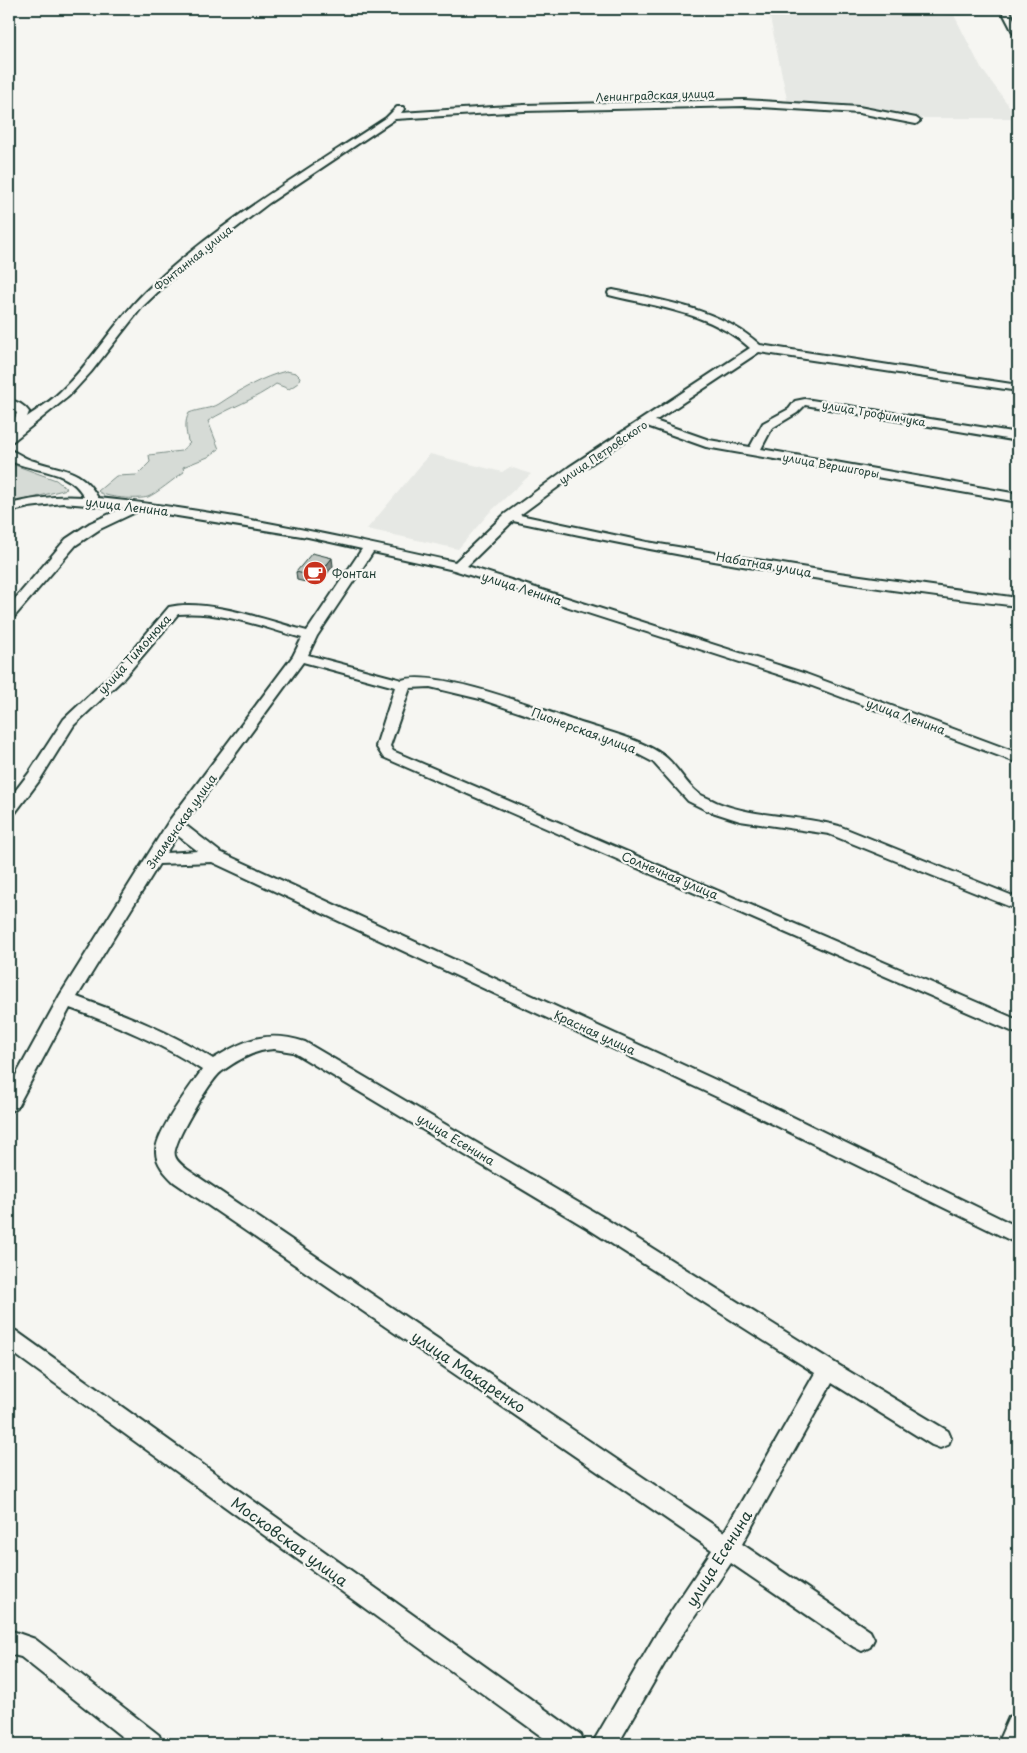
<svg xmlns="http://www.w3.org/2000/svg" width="1027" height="1753" font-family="'Playpen Sans',sans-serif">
  <rect width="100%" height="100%" fill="#f6f6f2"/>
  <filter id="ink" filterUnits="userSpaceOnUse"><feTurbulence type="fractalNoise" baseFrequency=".02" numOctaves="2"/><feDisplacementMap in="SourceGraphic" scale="10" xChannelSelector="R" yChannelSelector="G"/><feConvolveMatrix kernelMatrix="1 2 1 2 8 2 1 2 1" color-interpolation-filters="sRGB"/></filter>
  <g filter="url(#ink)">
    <path fill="#e6e8e4" d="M769 13 954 15 981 68 1018 118H902V115L890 113 788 104Z
      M430 454 502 472 510 467 531 474 489 513 458 549 367 529Z"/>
    <path fill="#d6dbd6" stroke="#7a8c85" d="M286 371 296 373 300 377 298 383 289 389 276 384C255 400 230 407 208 421L219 449 208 457 183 467 184 472C175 478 156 494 148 497 138 500 104 498 98 491L116 476 137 475 150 462 149 455 181 451 190 443 188 441C186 431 184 422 189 413 198 409 211 409 219 404 240 390 262 377 286 371Z
      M9 463 56 480 67 489 9 504Z"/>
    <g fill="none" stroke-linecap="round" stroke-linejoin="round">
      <g stroke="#1f3d34" stroke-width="4">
        <path id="minor" d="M914 9H1001L997 11 959 13 918 11Z
          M1001 9H1009L1018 27V36L1014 34Z
          M744 100 859 107 916 118 920 121 916 124 859 113 744 106 524 111 395 119 269 203 181 270 142 307 91 372 69 396 13 441 9 442V432L17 413 9 407V400C17 401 24 405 29 412L27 417C38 409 50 402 60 392 92 362 114 322 146 291 217 223 304 172 386 118L397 107H403L404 109 401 113 524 105Z
          M613 290C664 301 721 309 760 345L1018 385V391L759 352 655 421 709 440 750 447 763 423 789 409 795 401 805 399 1018 433V441L805 405 797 413 772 428 761 449 1018 494V502L706 447 647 426 577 473 520 515 647 542 832 572 1018 598V606C849 587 679 557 513 521L467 566 806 674 1018 753V763L796 680 454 570 373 552 317 636 308 655 402 680C438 669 540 709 578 722 605 731 638 738 663 755 677 765 685 784 699 794 704 797 711 799 716 802 755 818 798 815 839 826L1018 898V910L829 834 740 821 706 810 688 801 653 762 628 749 480 699 430 687 410 688 390 746 393 751 1018 1020V1034L383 757 376 746 395 687 303 662 184 824 220 852 746 1094 1018 1227V1244L732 1104 212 862 159 864 77 997C124 1014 171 1032 213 1059 246 1039 267 1030 305 1042L601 1216 835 1363 948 1431 951 1438 948 1445 940 1448 932 1445 832 1383 742 1544 870 1631 874 1639 870 1647 862 1651 854 1647 731 1563 674 1647 618 1744H592L658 1631 712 1550 174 1182C166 1174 156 1164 156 1152 155 1133 190 1087 202 1070 161 1043 116 1025 70 1008L16 1109 9 1111V1088L60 995 169 821 293 656 302 638C263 627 219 610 178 614L123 679 74 725 39 781 15 813 9 814V799L29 773 64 719 113 673 169 607C206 598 269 621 307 631L362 549 308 537 140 510 100 529 76 545 14 617 9 618V606L66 539 90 523 123 508 63 503 29 507 9 512V504C34 498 58 495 84 497 72 471 39 472 15 463L9 459V450C17 452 25 459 34 461 63 471 82 468 98 498 218 510 337 536 455 562L505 514 569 467 750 348C712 313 657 307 609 295L608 293 609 291ZM177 835 198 851 166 853ZM274 1049 293 1052 587 1228 815 1373 724 1532 188 1170C183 1166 177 1162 175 1156 171 1144 211 1079 221 1072 237 1060 255 1050 274 1049Z
          M9 1329 16 1331 581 1735 584 1744H552L9 1350Z
          M9 1630 35 1639 159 1735 162 1744H131L21 1657 9 1654Z
          M1018 1714V1744H997L1009 1717Z"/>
      </g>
      <use href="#minor" fill="#f6f6f2" fill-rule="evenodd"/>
    </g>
    <path fill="#a6aca8" stroke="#1f3d34" d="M333 566 318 585 297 580 296 572Z"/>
    <path fill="#878c88" stroke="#1f3d34" d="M332 558 333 566 318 585 317 577Z"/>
    <path fill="#c1c8c3" stroke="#1f3d34" d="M312 553 332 558 317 577 296 572Z"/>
  </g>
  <defs>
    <g id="cafe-disc" transform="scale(1.25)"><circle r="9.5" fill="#c8321e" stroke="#f6f6f2"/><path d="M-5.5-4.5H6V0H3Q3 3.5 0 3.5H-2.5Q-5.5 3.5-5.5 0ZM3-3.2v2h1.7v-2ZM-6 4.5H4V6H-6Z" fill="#fff"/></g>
  </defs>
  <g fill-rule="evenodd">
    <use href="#cafe-disc" x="315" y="573"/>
  </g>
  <g text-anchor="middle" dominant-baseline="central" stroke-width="4.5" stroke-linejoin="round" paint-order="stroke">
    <g font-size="11" fill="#1f3d34" stroke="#f6f6f2">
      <text transform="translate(655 95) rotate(-2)">Ленинградская улица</text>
      <text transform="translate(193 258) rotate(-39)">Фонтанная улица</text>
      <text transform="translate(874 413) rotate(10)">улица Трофимчука</text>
      <text transform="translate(603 452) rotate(-34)">улица Петровского</text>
      <text transform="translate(831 465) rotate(10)">улица Вершигоры</text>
    </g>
    <g font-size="12" fill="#1f3d34" stroke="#f6f6f2">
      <text transform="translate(127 506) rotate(7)">улица Ленина</text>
      <text transform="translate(764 564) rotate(10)">Набатная улица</text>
      <text transform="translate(522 588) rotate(18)">улица Ленина</text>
      <text transform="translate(134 654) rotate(-48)">улица Тимонюка</text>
      <text transform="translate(906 716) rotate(20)">улица Ленина</text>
      <text transform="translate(584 730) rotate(20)">Пионерская улица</text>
      <text transform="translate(181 821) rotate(-55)">Знаменская улица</text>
      <text transform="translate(670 875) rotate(23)">Солнечная улица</text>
      <text transform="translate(595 1032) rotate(25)">Красная улица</text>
      <text transform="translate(456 1139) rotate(31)">улица Есенина</text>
    </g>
    <g font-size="12" fill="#1f3d34" stroke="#f6f6f2" text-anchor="start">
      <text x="332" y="573">Фонтан</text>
    </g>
    <g font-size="15" fill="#1f3d34" stroke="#f6f6f2">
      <text transform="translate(469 1371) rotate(34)">улица Макаренко</text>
      <text transform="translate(290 1541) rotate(36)">Московская улица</text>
      <text transform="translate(718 1558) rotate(-58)">улица Есенина</text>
    </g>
  </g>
  <rect width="1027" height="1753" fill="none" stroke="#f6f6f2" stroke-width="30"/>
  <rect x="15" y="15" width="997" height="1723" fill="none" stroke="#1f3d34" stroke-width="2" filter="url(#ink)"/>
</svg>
